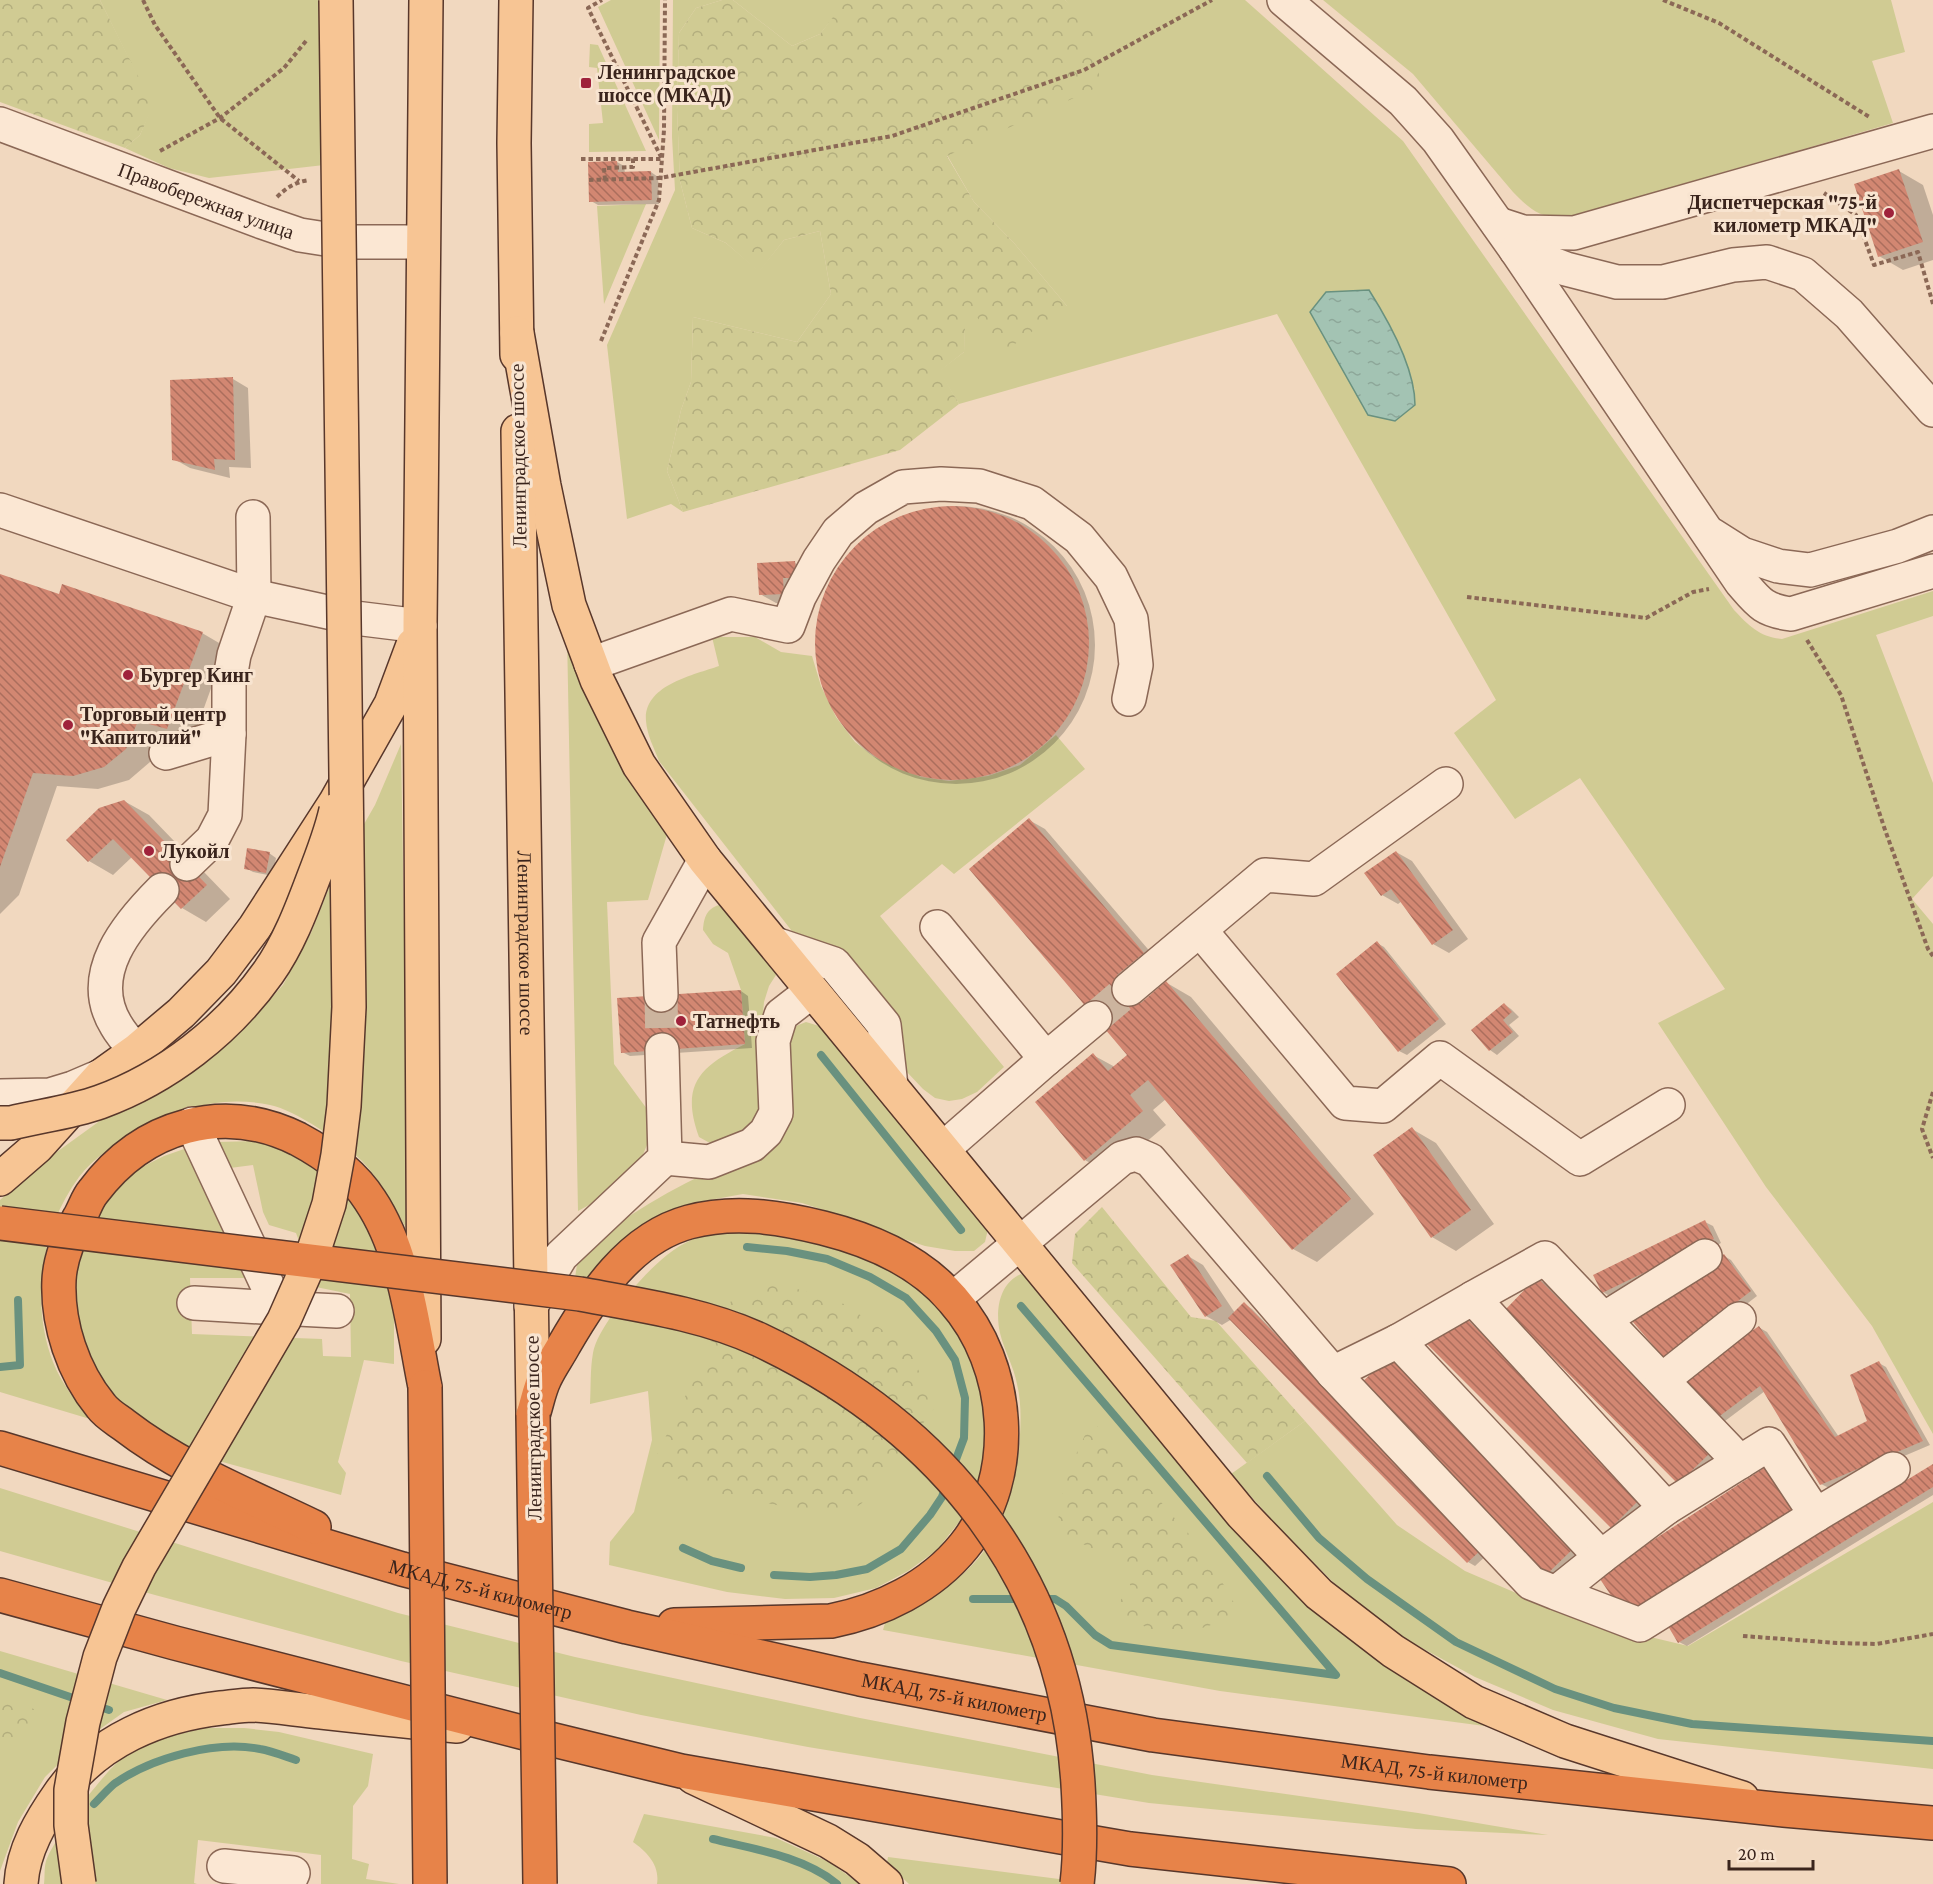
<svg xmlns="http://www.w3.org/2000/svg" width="1933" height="1884" font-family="'Crimson Pro',serif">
  <defs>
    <pattern id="forest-crowns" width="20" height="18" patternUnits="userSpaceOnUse" patternTransform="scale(1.5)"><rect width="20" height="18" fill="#d0cb93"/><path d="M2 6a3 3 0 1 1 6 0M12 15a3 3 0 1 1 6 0" fill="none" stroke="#b3ae7e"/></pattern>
    <pattern id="water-ripples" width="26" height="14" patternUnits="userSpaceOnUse" patternTransform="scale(1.5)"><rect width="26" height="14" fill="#a3c3b3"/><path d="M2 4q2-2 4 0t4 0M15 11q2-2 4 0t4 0" fill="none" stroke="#8da799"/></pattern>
    <pattern id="building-back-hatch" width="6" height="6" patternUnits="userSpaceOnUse" patternTransform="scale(1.5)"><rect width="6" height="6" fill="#d28772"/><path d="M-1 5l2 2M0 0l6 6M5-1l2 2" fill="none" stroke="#ab6e5d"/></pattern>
  </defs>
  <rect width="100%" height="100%" fill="#f1d8bf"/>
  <path fill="#d0cb93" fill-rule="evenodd" d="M100 0H321L324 165 209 178 169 168 125 148 140 135 152 106Z
    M611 0H660L659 140 598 7Z
    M673 0H722L696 8 679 33 677 110 680 181 692 228 726 243 759 271 784 240 820 231 831 294 797 342 693 317 691 382 681 410 667 471 683 512 671 504 627 519 607 345 675 190 672 137Z
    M733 0H846L847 1 820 34 792 46Z
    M1065 0H1245L1403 141 1734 610C1749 626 1760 637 1782 639L1933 591V616L1876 635 1933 783V876L1912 899 1933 924V1434L1872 1326 1766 1187 1658 1023 1725 989 1580 778 1515 819 1454 733 1496 700 1277 314 959 404 939 371 964 352 965 302 1067 306 1014 243 974 202 947 155 1013 124 1069 5ZM1310 312 1415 389 1368 414Z
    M1323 0H1891L1905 52 1872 61 1893 123 1576 215C1545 221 1534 214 1513 192L1413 74Z
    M590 44 598 45 646 151 589 152V124L603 123 597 68 589 67Z
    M646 204 604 304 597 206Z
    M567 634 668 831 648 900 607 902 614 1064 647 1109 649 1140 642 1157 600 1199 578 1211Z
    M712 637H755L781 652 812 656 821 686 836 717 855 742 873 756 921 777 949 781 988 776 1020 765 1056 735 1085 769 954 874 942 864 880 916 1004 1067 977 1092 962 1099 949 1101 935 1098 923 1089 906 1071 901 1026 842 954 795 935 659 761C654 748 647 735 646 721 643 685 694 675 719 666Z
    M401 744 409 1233C396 1211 381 1180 362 1161 344 1143 295 1110 270 1105 224 1095 180 1107 140 1130 118 1142 94 1157 79 1177 41 1228 30 1302 53 1362 61 1383 76 1401 90 1419L0 1392V1200L43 1162 101 1120 138 1105 176 1084 212 1058 240 1033 283 985 311 933 333 878 375 805Z
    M719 905 728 906 773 963 776 975 769 986 764 1002 762 1024 767 1093 756 1125 718 1144 708 1142 699 1137C680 1084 700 1067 745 1044L741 990 728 953 713 944 703 930C704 918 706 909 719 905Z
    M806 1022 829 1029 988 1229 985 1242 974 1251H955L925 1246 901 1238 851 1219 802 1203 743 1194 693 1203 650 1224 589 1286 574 1284 579 1252C624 1217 672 1187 725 1165 742 1158 776 1149 784 1133 792 1118 788 1056 788 1036L796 1026Z
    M254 1141 292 1150 348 1188 379 1244 394 1313V1364L364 1360 338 1462 346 1473 341 1495 219 1461 177 1445 121 1403 101 1377 87 1353 79 1323 73 1293 80 1256 100 1210 113 1193 140 1168 164 1156 187 1148 256 1278H190L192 1334 322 1339 323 1356 351 1357 350 1294 316 1287 296 1233 269 1225 263 1212 253 1165 230 1168 218 1142Z
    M720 1229 768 1232 832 1245 899 1273 933 1300 959 1333 979 1371 987 1432 983 1466 975 1494 959 1522 937 1550 908 1571 876 1588 834 1598 785 1599 727 1592 609 1565 610 1542 634 1512 652 1440 648 1391 590 1404C591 1388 590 1369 593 1353 598 1325 644 1273 667 1255 683 1242 701 1235 720 1229Z
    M1021 1274 1030 1280 1144 1422 1233 1523 1362 1648 1418 1686 1492 1727 1220 1691 883 1630 885 1623C921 1604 960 1584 984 1551 1003 1525 1020 1467 1020 1435 1021 1419 1021 1400 1017 1384 1014 1367 1004 1350 1000 1333 995 1311 999 1283 1021 1274Z
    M1305 1421 1397 1525 1465 1571 1579 1620 1688 1646 1933 1502V1769L1658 1739 1553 1710 1475 1677 1400 1636 1344 1593 1280 1529 1231 1474Z
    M0 1488 398 1613 575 1657 860 1718 1152 1775 1418 1813 1548 1835 1416 1829 1149 1803 808 1747 641 1715 401 1661 155 1595 0 1551Z
    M0 1651 167 1700 124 1712 79 1744 45 1777 18 1822 0 1871Z
    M204 1728H244L279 1732 373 1754 368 1786 353 1806 352 1859 369 1864 366 1879 399 1884H321V1855L198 1840 194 1883 197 1884H44C45 1877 44 1868 46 1861 53 1840 101 1776 119 1761 142 1742 175 1735 204 1728Z
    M644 1814 776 1838 829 1862 860 1884H657C660 1865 647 1852 633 1842Z
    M888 1857 1098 1884H909L887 1863Z"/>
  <path fill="url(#forest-crowns)" d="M0 0H100L153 106 140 135 125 148 0 102Z
    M722 0H733L792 46 820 34 846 0H1065L1095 32 1100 86 947 156 974 202 1014 243 1067 306 1004 352 966 303 964 352 940 371 959 404 900 450 683 512 667 471 681 410 691 382 693 317 797 342 831 294 820 231 784 240 759 272 726 243 692 228 680 181 677 110 679 33 696 8Z
    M1102 1207 1191 1317 1216 1321 1305 1421 1247 1463 1072 1263 1075 1234Z
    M773 1281 844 1304 908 1347 935 1407 882 1479 861 1504 838 1518 704 1490 663 1472 654 1461 732 1299Z
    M1092 1420 1171 1514 1205 1552 1238 1610 1207 1627 1161 1634 1111 1611 1131 1588 1124 1564 1056 1531 1066 1476Z
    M0 1692 22 1699 38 1713 0 1759Z"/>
  <path fill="url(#water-ripples)" stroke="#69917f" stroke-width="1.5" d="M1369 290C1388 320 1415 369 1415 405L1395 421 1368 415 1310 312 1326 292Z"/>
  <path fill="#0003" d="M617 162 624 166 625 173 651 172 658 177 659 204 598 205 591 201Z
    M1899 171 1923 185 1933 215V260L1903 270 1879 256Z
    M233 379 248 388 251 468 229 467 230 478 190 468 174 459Z
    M817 645a139 139 0 1 1 278 0a139 139 0 1 1-278 0Z
    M795 563 811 572 799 603H776L760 594Z
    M0 575 60 596 202 633 226 647 192 741 162 733 150 762 129 780 98 789 57 786 19 895 0 914Z
    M124 801 149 815 230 899 206 922 182 908 132 857 113 875 89 861 68 840Z
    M1029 820 1045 829 1159 962 1132 985 1146 1001 1167 983 1191 997 1374 1214 1317 1262 1293 1249 1166 1099 1153 1110 1166 1125 1109 1174 1085 1160 1037 1102 1093 1055 1115 1067 1129 1055Z
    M1396 852 1412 861 1468 939 1449 953 1433 944 1402 901 1398 904 1382 895Z
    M269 853 276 858 273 876 253 872 246 868Z
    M1377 943 1384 947 1446 1024 1407 1055 1399 1051Z
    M741 991 748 996 752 1048 630 1056 622 1052Z
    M1504 1004 1511 1009 1519 1017 1509 1025 1519 1036 1497 1055 1490 1050 1473 1030Z
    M1412 1129 1436 1143 1494 1224 1456 1251 1432 1237Z
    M1705 1222 1713 1226 1721 1243 1611 1297 1603 1292 1595 1275Z
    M1188 1256 1203 1265 1235 1313 1245 1304 1252 1309 1489 1553 1475 1566 1468 1562 1232 1319 1222 1325 1206 1316Z
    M1724 1256 1731 1260 1757 1296 1673 1361Z
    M1537 1279 1545 1283 1717 1457 1686 1487Z
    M1463 1314 1650 1501 1619 1531 1612 1527 1425 1340Z
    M1760 1328 1767 1332 1839 1437 1869 1422 1879 1363 1886 1367 1930 1445 1829 1488 1821 1484 1765 1391 1721 1424 1683 1380Z
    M1402 1358 1584 1549 1551 1581Z
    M1933 1466V1495L1687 1646 1679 1642Z"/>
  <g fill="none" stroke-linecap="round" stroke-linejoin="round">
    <path stroke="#69917f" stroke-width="8" d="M821 1055 961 1230
      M747 1247 787 1251 827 1259 870 1277 906 1298 936 1331 955 1360 965 1398 964 1438 952 1470
      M1021 1306 1336 1675 1111 1645 1095 1635 1066 1606 1055 1599H1039
      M0 1367 20 1365 18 1300
      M1267 1476 1319 1538 1367 1579 1456 1642 1555 1689 1614 1708 1692 1724 1933 1741
      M683 1548 712 1561 741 1568
      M774 1575 810 1577 836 1575 867 1569 901 1549 930 1515 942 1497 946 1485
      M973 1599H1023
      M0 1673 82 1701
      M94 1705 109 1710
      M94 1804C100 1798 107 1790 114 1784 151 1758 215 1740 260 1749 272 1751 284 1756 296 1760
      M713 1839C754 1849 805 1857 837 1884"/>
  </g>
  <path fill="url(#building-back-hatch)" d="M617 161 618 172 651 171 652 200 589 202 588 162Z
    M1899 169 1923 242 1878 257 1854 184Z
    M233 377 235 460 214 459 215 470 172 460 170 380Z
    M815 643a137 137 0 1 1 274 0a137 137 0 1 1-274 0Z
    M795 561 797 578H783L784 594 759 595 757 563Z
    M0 574 59 594 62 584 203 632 167 729 138 721 126 749 104 767 73 776 33 773 0 867Z
    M124 800 207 885 181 909 113 839 88 862 66 840 99 808Z
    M1029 818 1144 953 1117 975 1141 1003 1166 981 1351 1199 1292 1250 1148 1080 1130 1095 1143 1111 1084 1161 1035 1102 1093 1053 1108 1071 1127 1055 969 869Z
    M247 848 270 852 266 873 244 869Z
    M1396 851 1453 930 1432 945 1391 889 1381 896 1364 873Z
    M1377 941 1439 1019 1398 1052 1336 974Z
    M741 990 745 1044 621 1053 617 998Z
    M1504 1003 1512 1012 1503 1020 1513 1032 1489 1051 1471 1030Z
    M1412 1127 1471 1210 1431 1238 1373 1155Z
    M1705 1220 1714 1239 1602 1293 1593 1275Z
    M1188 1254 1222 1306 1205 1317 1170 1265Z
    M1724 1254 1751 1291 1664 1358 1632 1321Z
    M1537 1277 1711 1452 1678 1484 1505 1310Z
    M1244 1302 1483 1548 1467 1563 1228 1318Z
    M1456 1308 1643 1496 1611 1528 1423 1340Z
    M1759 1326 1835 1437 1867 1421 1850 1375 1879 1361 1923 1441 1820 1485 1760 1386 1713 1421 1681 1380Z
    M1394 1352 1578 1544 1543 1578 1359 1385Z
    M1933 1464V1487L1678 1643 1668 1626Z
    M1767 1466 1796 1511 1647 1609 1616 1603 1598 1576Z"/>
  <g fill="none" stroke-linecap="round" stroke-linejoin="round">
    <path stroke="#ccb49e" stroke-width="33" stroke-dasharray="33 16" stroke-linecap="butt" d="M661 995 662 1050
      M1095 1018 1129 989"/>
    <g stroke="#8b6856" stroke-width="36">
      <g id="minor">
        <path d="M1284 0 1403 101 1438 140 1516 250 1741 582C1759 603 1763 610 1791 614L1933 571"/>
        <path id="s1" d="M0 124 262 222 300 235 345 242H422"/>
        <path d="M1498 224 1523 232 1574 233 1933 131"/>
        <path d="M1516 250 1566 269 1617 282H1663L1733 265 1767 262 1803 274 1849 314 1933 410"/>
        <path d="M0 510 254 596 355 618 420 626"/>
        <path d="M1712 535 1742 554 1778 566 1810 570 1898 546 1933 532"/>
        <path d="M591 664 731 614 788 626 799 597 819 560 838 532 866 508 903 487 941 484 979 486 1032 503 1079 538 1111 577 1131 619 1136 665 1129 699"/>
        <path d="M166 753 229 734"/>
        <path d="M187 864 212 840 225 815 229 734V684L234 655 254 596 253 517"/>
        <path d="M937 927 1046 1059 943 1149"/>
        <path d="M1200 930 1345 1103 1383 1106 1440 1058 1580 1159 1668 1105"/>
        <path d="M775 944 834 964 884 1025 891 1086"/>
        <path d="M1129 989 1265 875 1314 879 1446 784"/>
        <path d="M661 995 659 942 705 860"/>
        <path d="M136 1051C129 1043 121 1034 116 1025 85 974 128 924 162 890"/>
        <path d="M1046 1059 1095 1018"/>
        <path d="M0 1096 50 1095 73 1088 101 1076"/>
        <path d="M192 1124 278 1308 194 1303"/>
        <path d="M665 1158 709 1162 752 1145 766 1132 776 1113 773 1041 781 1015 812 991"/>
        <path d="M1473 1298 1545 1258 1740 1462"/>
        <path d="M953 1299 1122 1158 1136 1154 1150 1160 1333 1373 1531 1583 1556 1593 1601 1557 1398 1341 1473 1298 1666 1508 1769 1444 1816 1515 1640 1625 1556 1593"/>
        <path d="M531 1306 561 1256 665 1158 662 1050"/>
        <path d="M278 1308 337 1311"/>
        <path d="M1604 1319 1705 1256"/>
        <path d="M1333 1373 1398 1341"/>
        <path d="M1662 1380 1739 1319"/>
        <path d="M1816 1515 1893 1469"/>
        <path d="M1601 1557 1666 1508"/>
        <path d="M224 1866 293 1873 288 1884"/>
      </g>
    </g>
    <g stroke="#58372b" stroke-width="36">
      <g id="major">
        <path d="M516 0 514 143 517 355"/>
        <path d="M517 333 544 486 569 605 597 680 639 765 705 860 1242 1514 1319 1594 1393 1651 1474 1702 1565 1741 1742 1798"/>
        <path id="s2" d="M518 431 533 1411"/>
        <path d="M0 1179 37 1147 101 1076 136 1051 181 1013 221 972 255 927 335 803 391 704 413 645"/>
        <path d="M424 1339 420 626 426 0"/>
        <path d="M693 1777 828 1841 857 1859 886 1884"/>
        <path d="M21 1884C23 1850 41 1820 60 1793 97 1741 159 1715 221 1708 231 1707 242 1705 253 1705 275 1706 298 1710 321 1712 366 1717 412 1722 457 1726"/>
      </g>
    </g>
    <g stroke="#58372b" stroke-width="36">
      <g id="highway">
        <path d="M533 1415C537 1403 539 1390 545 1378 550 1367 558 1356 564 1345 593 1295 630 1238 689 1222 734 1210 779 1217 823 1228 871 1240 921 1262 953 1300 1011 1365 1020 1477 964 1546 931 1587 881 1611 831 1621L674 1625"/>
        <path id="s3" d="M0 1448 402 1569 627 1627 860 1679 1153 1735 1429 1772 1784 1810 1933 1823"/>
        <path d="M314 1527C250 1496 181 1469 124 1425 116 1419 107 1414 101 1406 73 1372 57 1324 59 1280 60 1259 69 1237 79 1218 84 1210 87 1199 93 1192 143 1125 223 1102 298 1139 326 1154 353 1173 370 1200 405 1252 413 1327 425 1387"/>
        <path d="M0 1595 175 1643 525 1733 681 1771 1130 1849 1449 1884"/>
      </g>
    </g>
    <path stroke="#8b6856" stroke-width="4" stroke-dasharray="4.5 3" stroke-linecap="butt" d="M143 0 155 25 220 118 299 181
      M1663 0 1719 23 1871 118
      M160 151 220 118 284 68 306 41
      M581 159H662L588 8 602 0
      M589 180 660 178 892 136 1084 70 1212 0
      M605 180 604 168 633 167V158
      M1824 193 1856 215 1874 265 1918 252 1933 304
      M277 197C287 187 296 182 309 180
      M601 341 659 200 664 130 665 0
      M1467 597 1646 618 1693 592 1709 589
      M1807 640 1841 695 1884 827 1928 949 1933 956
      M1933 1092 1922 1129 1933 1158
      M1743 1636 1837 1643 1876 1644 1933 1634"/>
    <use href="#minor" stroke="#fbe7d3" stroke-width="33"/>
    <use href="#major" stroke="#f7c594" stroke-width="33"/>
    <use href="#highway" stroke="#e78349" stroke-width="33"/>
    <g stroke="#58372b" stroke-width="36" stroke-linecap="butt">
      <path id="major-bridge" d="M0 1123H11C40 1116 72 1112 100 1102 166 1078 227 1031 268 973 288 945 301 911 313 879 322 856 331 833 336 810
        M79 1884 71 1825V1790L83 1722 100 1657 119 1608 139 1567 284 1320 311 1259 329 1204 338 1155 344 1106 349 1007 336 0"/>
    </g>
    <g stroke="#58372b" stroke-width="36" stroke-linecap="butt">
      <path id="highway-bridge" d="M0 1223 580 1294C640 1305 704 1314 760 1340 944 1427 1065 1578 1078 1784 1080 1817 1081 1851 1077 1884
        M425 1387 430 1884
        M533 1415 540 1884"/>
    </g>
    <use href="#major-bridge" stroke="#f7c594" stroke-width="33"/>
    <use href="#highway-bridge" stroke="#e78349" stroke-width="33"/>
  </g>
  <g fill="#9f223b" stroke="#f8e4d0" stroke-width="2">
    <rect x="580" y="77" width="12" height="12" rx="3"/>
    <circle cx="1889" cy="213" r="6"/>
    <circle cx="128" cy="675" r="6"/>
    <circle cx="68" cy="725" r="6"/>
    <circle cx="149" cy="851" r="6"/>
    <circle cx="681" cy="1021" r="6"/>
  </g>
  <g text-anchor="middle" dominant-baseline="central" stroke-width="6" stroke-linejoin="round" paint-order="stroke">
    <g font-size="20" font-weight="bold" fill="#3a241c" stroke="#f8e4d0" text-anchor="start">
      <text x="598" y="72">Ленинградское<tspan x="598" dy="23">шоссе (МКАД)</tspan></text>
      <text x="1877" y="202" text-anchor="end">Диспетчерская "75-й<tspan x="1877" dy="23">километр МКАД"</tspan></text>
      <text x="140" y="675">Бургер Кинг</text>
      <text x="80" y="714">Торговый центр<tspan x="80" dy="23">"Капитолий"</tspan></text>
      <text x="161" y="851">Лукойл</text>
      <text x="693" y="1021">Татнефть</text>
    </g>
    <g font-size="20" fill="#3a241c" stroke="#f8e4d0">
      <text stroke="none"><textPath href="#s1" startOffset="220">Правобережная улица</textPath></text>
      <text transform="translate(518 456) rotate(-91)">Ленинградское шоссе</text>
      <text stroke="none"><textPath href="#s2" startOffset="512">Ленинградское шоссе</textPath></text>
      <text transform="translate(533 1428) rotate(-91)">Ленинградское шоссе</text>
      <text stroke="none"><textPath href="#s3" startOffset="501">МКАД, 75-й километр</textPath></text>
      <text stroke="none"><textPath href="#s3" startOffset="987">МКАД, 75-й километр</textPath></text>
      <text stroke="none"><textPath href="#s3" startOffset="1473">МКАД, 75-й километр</textPath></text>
    </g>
  </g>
  <path d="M1729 1860v9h84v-9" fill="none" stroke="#3a241c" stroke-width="3"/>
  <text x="1738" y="1860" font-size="18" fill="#3a241c" stroke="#f8e4d0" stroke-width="4.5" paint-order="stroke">20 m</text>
</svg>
